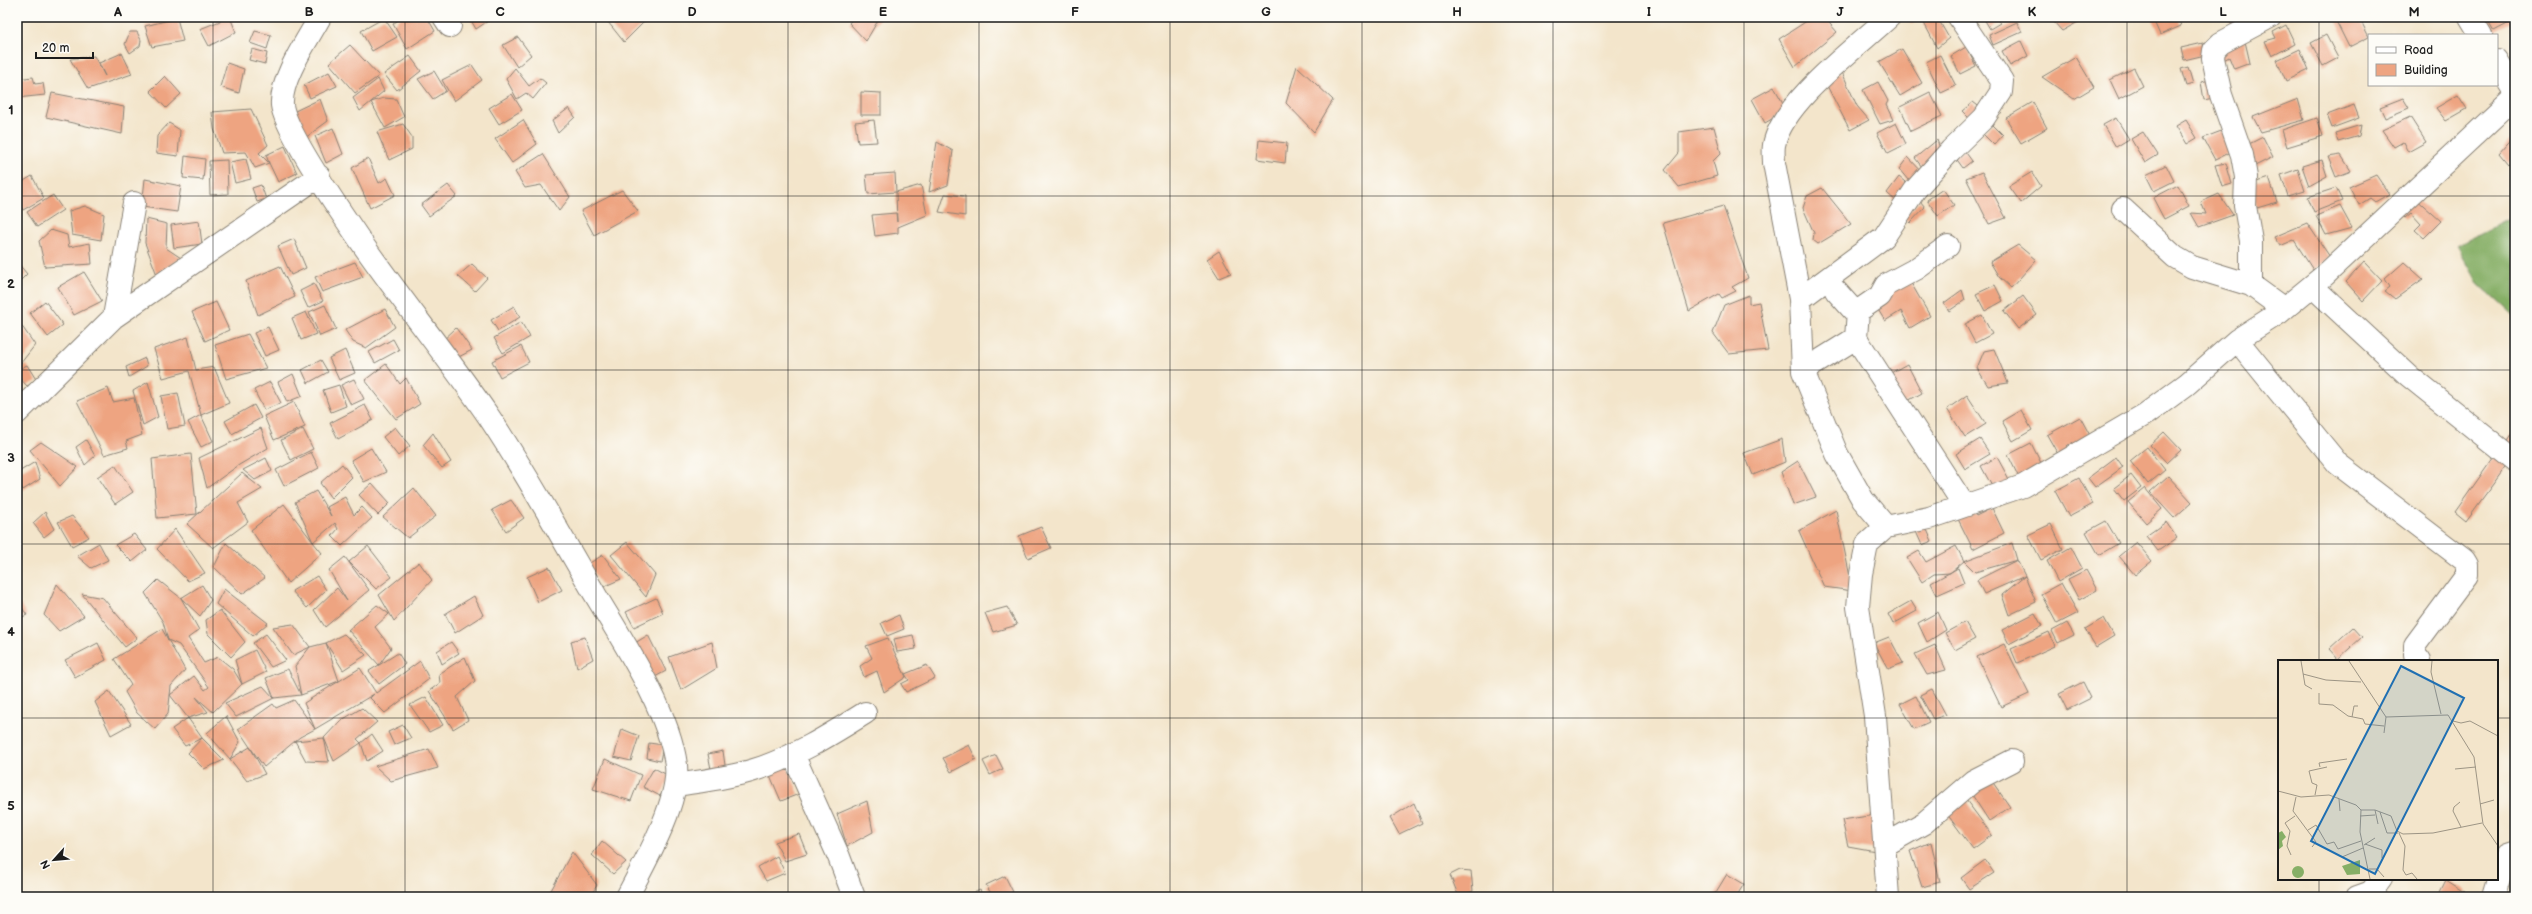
<svg xmlns="http://www.w3.org/2000/svg" width="2532" height="914" font-family="'Balsamiq Sans',sans-serif">
  <rect width="100%" height="100%" fill="#fdfcf7"/>
  <filter id="ink" filterUnits="userSpaceOnUse"><feTurbulence type="fractalNoise" baseFrequency=".025" numOctaves="2"/><feDisplacementMap in="SourceGraphic" scale="8" xChannelSelector="R" yChannelSelector="G"/><feConvolveMatrix kernelMatrix="1 2 1 2 8 2 1 2 1" color-interpolation-filters="sRGB"/></filter>
  <filter id="wash" filterUnits="userSpaceOnUse"><feTurbulence type="fractalNoise" baseFrequency=".012" numOctaves="4" result="noise"/><feDisplacementMap in="SourceGraphic" scale="16" xChannelSelector="R" yChannelSelector="G"/><feGaussianBlur stdDeviation="0.9" result="paint"/><feColorMatrix in="noise" values="0 0 0 0 0 0 0 0 0 0 0 0 0 0 0 0 0 1.4 0 .05"/><feComposite in="paint" operator="in"/></filter>
  <g filter="url(#wash)">
    <rect width="100%" height="100%" fill="#f3e5cb"/>
    <path fill="#86af66" stroke="#516641" d="M2515 216V317L2478 283 2457 245Z"/>
    <g id="blocks">
      <path fill="#eea481" d="M230 17 236 32 209 46 200 29Z
        M402 17H427L435 31 407 49 393 24Z
        M469 17H494L476 29Z
        M604 17H649L624 42Z
        M854 17H880L866 41 849 23Z
        M1813 17H1824L1837 32 1795 67 1779 39Z
        M1907 17H1922L1911 24Z
        M1933 17H1937L1949 38 1937 48 1924 23Z
        M1983 17H1996L2000 23 1990 29Z
        M2058 17H2087L2062 31 2053 21Z
        M2152 17H2178L2181 26 2160 35Z
        M2228 17H2245L2232 24Z
        M2343 17H2359L2369 37 2349 47 2336 21Z
        M2486 17H2514L2515 20 2494 31Z
        M177 18 183 41 152 47 145 26Z
        M384 18 397 37 372 51 361 31Z
        M2017 22 2022 32 1993 45 1989 35Z
        M2286 25 2295 44 2272 56 2265 41 2276 38 2273 32Z
        M255 31 271 35 267 49 250 43Z
        M130 32H137L141 40 140 46 130 53 125 44Z
        M2326 35 2338 58 2323 66 2311 43Z
        M518 37 531 55 517 67 503 45Z
        M2244 37 2250 63 2234 69 2229 57 2222 61 2219 53Z
        M2021 41 2028 56 2010 66 2002 51Z
        M2203 43 2205 55 2184 60 2181 48Z
        M350 45 379 76 355 93 329 63Z
        M1966 47 1976 66 1960 74 1951 56Z
        M252 49 267 53 265 64 249 60Z
        M1902 49 1922 83 1900 96 1879 62Z
        M2300 49 2309 70 2286 81 2277 60Z
        M122 53 132 74 88 89 70 59 94 56 105 76 99 63Z
        M1940 55 1956 86 1941 93 1926 62Z
        M410 56 421 71 397 90 384 74Z
        M2076 57 2094 87 2074 99 2042 77Z
        M227 63 244 69 239 93 220 87Z
        M472 65 482 80 454 101 442 80Z
        M1297 66 1333 100 1314 132 1286 103Z
        M2188 67 2193 84 2186 86 2181 69Z
        M515 68 529 86 540 78 546 83 533 99 526 93 517 99 506 79Z
        M2134 68 2143 86 2119 99 2110 80Z
        M434 71 446 91 433 99 418 79Z
        M329 72 337 86 310 98 304 85Z
        M1842 72 1857 106 1869 120 1850 130 1825 82Z
        M165 76 181 94 166 108 150 91Z
        M33 77 35 84 43 83 45 95 17 98V79Z
        M378 79 384 91 371 102 384 98 396 99 404 117 385 128 371 102 360 111 353 98Z
        M2210 80 2213 98 2204 100 2201 82Z
        M1878 82 1888 101 1886 105 1893 120 1880 124 1863 90Z
        M1774 87 1787 110 1765 123 1752 99Z
        M861 92 881 93V115H861Z
        M1930 92 1942 116 1911 131 1900 107Z
        M52 93 124 107 122 134 46 117Z
        M512 94 522 110 499 124 489 108Z
        M2458 95 2467 109 2446 121 2436 108Z
        M2403 98 2409 108 2385 118 2380 107Z
        M320 99 328 121 305 138 293 112Z
        M2298 99 2304 120 2261 132 2253 117Z
        M1973 102 1982 109 1973 122 1962 111Z
        M2033 102 2047 128 2021 143 2006 118Z
        M2354 105 2359 118 2332 128 2327 115Z
        M569 108 575 117 558 133 552 121Z
        M251 109 268 145 259 153 269 163 266 155 285 146 297 173 278 182 269 163 255 168 246 152 222 153 214 129 212 112Z
        M2410 117 2426 142 2408 152 2403 142 2394 147 2382 130Z
        M2116 118 2129 139 2116 147 2103 125Z
        M2317 118 2323 136 2287 147 2282 130Z
        M523 120 537 144 512 163 495 139Z
        M874 120 877 142 858 143 855 122Z
        M2186 120 2197 138 2187 144 2176 126Z
        M169 123 180 130 178 156 156 153 157 136Z
        M1896 123 1906 144 1888 153 1877 133Z
        M403 124 412 137V149L389 160 377 132Z
        M1992 124 2003 135 1994 145 1983 134Z
        M2361 125 2359 136 2338 142 2335 133Z
        M1714 127 1721 153 1713 161 1717 176 1679 187 1665 170 1679 153V132Z
        M333 128 343 154 326 163 315 136Z
        M2224 130 2235 150 2215 160 2203 138Z
        M2143 132 2158 155 2145 163 2131 139Z
        M2515 135V157L2508 164 2499 153Z
        M2263 137 2273 157 2255 166 2245 146Z
        M1259 140 1287 143 1285 163 1257 159Z
        M1937 140 1941 151 1922 167 1915 158Z
        M937 142 953 151 948 185 929 192Z
        M1964 150 1972 161 1963 168 1955 157Z
        M543 154 570 197 559 211 541 185 525 188 515 172Z
        M2341 155 2351 171 2336 177 2328 157Z
        M185 156 205 159 203 180 183 178Z
        M1908 157 1923 173 1913 186 1899 169Z
        M368 158 379 183 387 178 395 195 370 208 352 168Z
        M246 159 251 179 235 183 230 162Z
        M227 160 228 194 210 195 209 161Z
        M2322 160 2327 176 2309 186 2302 166Z
        M2226 163 2232 184 2222 187 2215 165Z
        M2166 165 2174 181 2154 191 2146 175Z
        M2298 169 2305 191 2288 196 2281 175Z
        M1982 172 2006 218 1989 224 1966 178Z
        M2032 172 2041 186 2021 203 2009 186Z
        M895 173 896 192 868 194 866 175Z
        M2376 175 2389 194 2375 202 2370 198 2359 205 2349 187Z
        M32 176 44 198 23 210 17 199V185Z
        M1899 177 1910 186 1898 203 1887 193Z
        M2269 178 2277 202 2257 208 2250 184Z
        M145 179 181 186 177 212 142 207Z
        M261 185 266 199 257 202 252 188Z
        M448 185 457 196 429 216 421 205Z
        M921 185 927 215 898 227V233L875 236 872 215 896 213 897 222 896 192Z
        M2178 185 2189 206 2164 219 2153 198Z
        M1822 188 1851 224 1818 244 1813 240 1814 233 1803 208 1807 196Z
        M2336 188 2342 201 2314 212 2308 197Z
        M1943 189 1954 205 1938 216 1927 200Z
        M622 190 638 211 594 235 581 211Z
        M945 194 965 196V216L939 212Z
        M2219 194 2233 215 2199 227 2191 213 2206 214 2201 202Z
        M53 195 63 210 37 227 27 212Z
        M2415 198 2441 221 2424 238 2415 230 2421 224 2411 213 2405 218 2400 213Z
        M1920 201 1925 207 1910 223 1904 217Z
        M85 206 104 214 101 240 72 235 69 211Z
        M1723 206 1748 278 1732 287 1736 291 1722 298 1719 294 1689 311 1663 223Z
        M2340 206 2352 228 2326 235 2316 216Z
        M146 219 167 224 166 248 181 258 157 275 145 243Z
        M199 221 202 244 174 248 171 225Z
        M2307 223 2330 257 2313 270 2294 240 2280 246 2274 237Z
        M51 230 67 235 69 247 90 243 92 264 45 267 39 241Z
        M294 239 306 268 291 275 278 246Z
        M2018 245 2036 260 2011 288 1999 277 1990 262Z
        M1219 251 1231 273 1219 278 1207 259Z
        M17 262 27 274 17 284Z
        M355 262 363 277 322 292 315 277Z
        M2364 262 2382 281 2363 301 2346 282Z
        M2404 262 2423 279 2395 299 2385 291 2390 287 2385 279Z
        M472 264 487 278 475 291 458 276Z
        M280 266 295 297 258 315 246 281Z
        M84 272 102 301 74 315 58 287Z
        M1907 276 1930 316 1910 328 1901 311 1885 321 1874 303Z
        M314 284 323 301 308 308 300 291Z
        M1995 285 2003 301 1985 311 1976 294Z
        M1962 290 1965 300 1949 311 1944 303Z
        M1749 295V304L1759 302 1768 350 1729 354 1713 333 1724 305Z
        M2023 296 2037 315 2018 329 2004 311Z
        M45 301 63 325 48 337 30 313Z
        M216 302 229 330 205 341 192 312Z
        M325 305 336 329 320 336 309 312Z
        M514 306 520 317 498 331 491 320Z
        M385 309 395 327 366 348 353 342 345 330Z
        M306 312 316 334 301 340 292 318Z
        M1982 315 1992 334 1975 343 1965 324Z
        M521 322 530 337 503 353 494 338Z
        M21 325 35 345 17 368V328Z
        M268 327 279 350 265 356 254 333Z
        M456 328 472 350 453 360 440 343Z
        M248 334 266 368 226 379 215 345Z
        M188 337 196 370 214 367 229 403 201 415 189 371 163 378 154 349Z
        M393 339 399 350 375 363 369 352Z
        M521 346 529 362 500 377 492 361Z
        M1994 349 2008 383 1988 386 1977 368 1984 351Z
        M345 350 355 373 339 380 329 358Z
        M145 358 147 366 129 377 126 367Z
        M321 360 328 372 308 383 302 370Z
        M386 364 400 384 406 378 420 404 396 419 365 380Z
        M1907 364 1922 393 1902 404 1887 375Z
        M27 365 37 381 27 386 17 375V370Z
        M293 374 302 396 287 402 278 382Z
        M354 379 364 399 351 405 341 385Z
        M148 382 158 417 143 425 133 391Z
        M270 382 281 403 264 410 254 390Z
        M339 385 346 406 331 412 323 390Z
        M108 388 113 402 134 398 142 435 126 441 128 448 104 455 77 401Z
        M178 393 185 426 167 429 161 396Z
        M1967 395 1986 424 1965 437 1947 409Z
        M294 402 305 427 274 440 264 416Z
        M254 405 261 418 232 434 225 421Z
        M365 405 373 420 338 439 330 423Z
        M2021 410 2032 430 2013 441 2002 421Z
        M201 415 213 441 201 447 188 422Z
        M2080 417 2093 441 2059 456 2047 435Z
        M395 427 410 446 398 456 383 437Z
        M261 428 268 448 239 465 207 488 199 458Z
        M2515 428V449L2506 442Z
        M303 429 313 449 291 460 281 440Z
        M2164 432 2181 450 2167 463 2150 445Z
        M433 433 451 462 442 468 423 445Z
        M1782 439 1785 462 1753 475 1744 453Z
        M1980 439 1990 454 1965 469 1956 454Z
        M86 440 95 456 85 465 76 447Z
        M41 442 78 467 60 486 30 450Z
        M2031 443 2044 469 2020 480 2008 455Z
        M2147 447 2165 470 2148 484 2130 461Z
        M371 448 386 472 364 482 351 460Z
        M311 452 319 468 284 486 276 470Z
        M191 454 197 514 157 518 152 459Z
        M2496 454 2507 465 2466 521 2455 512Z
        M1997 457 2010 481 1994 490 1981 466Z
        M2116 457 2123 467 2095 487 2088 478Z
        M266 458 272 471 255 480 243 470Z
        M1798 461 1816 497 1793 505 1781 472Z
        M35 462 40 479 23 490 17 481V473Z
        M342 464 352 477 331 498 320 483Z
        M115 465 133 492 115 504 97 477Z
        M242 473 262 489 238 503 248 522 213 548 187 524Z
        M2131 475 2141 488 2124 501 2114 488Z
        M2168 476 2192 502 2174 518 2150 492Z
        M2079 478 2093 504 2069 517 2055 491Z
        M372 483 390 503 378 515 359 495Z
        M414 488 436 516 408 538 383 517Z
        M2145 488 2162 509 2146 523 2128 502Z
        M316 491 331 516 327 507 345 497 354 515 362 507 372 518 342 546 332 536 338 529 335 523 313 542 322 553 288 583 251 530 284 504 313 542 295 502Z
        M511 500 524 518 506 531 492 510Z
        M1972 507 1976 516 1992 508 2004 533 1973 549 1956 515Z
        M1836 510 1853 591 1824 587 1799 531Z
        M45 512 54 529 44 537 33 523Z
        M1919 512 1932 541 1922 545 1909 516Z
        M72 516 89 537 72 546 58 522Z
        M2106 521 2119 543 2099 555 2086 532Z
        M2166 522 2177 538 2158 551 2146 536Z
        M2051 524 2063 549 2041 560 2028 535Z
        M1041 527 1051 548 1028 558 1019 536Z
        M175 529 205 573 188 581 157 549Z
        M134 534 147 550 132 562 115 545Z
        M627 542 655 575 646 597 611 555Z
        M2136 542 2152 561 2135 575 2119 556Z
        M99 543 108 560 91 568 77 556Z
        M226 543 265 578 242 594 214 567Z
        M2012 543 2017 560 1975 572 1964 561 1950 573 1934 574 1922 582 1907 558 1919 551 1926 562 1956 546 1964 561Z
        M368 546 392 577 376 589 349 562Z
        M2071 547 2082 568 2058 582 2047 561Z
        M603 555 621 579 603 587 588 564Z
        M345 557 369 590 325 627 314 610 337 588 347 601 329 570Z
        M2017 560 2025 576 1984 594 1977 580Z
        M419 562 432 580 394 621 379 595Z
        M549 567 562 590 538 602 527 577Z
        M1958 568 1964 583 1937 595 1931 583Z
        M2086 570 2097 590 2079 600 2068 579Z
        M317 576 326 590 307 608 292 591Z
        M2025 576 2036 602 2009 615 2002 595Z
        M158 580 181 598 202 585 211 600 200 616 181 598 199 630 188 638 204 663 218 657 233 669 242 684 235 660 255 650 266 672 242 684 213 712 196 697 208 712 188 718 170 695 194 676 205 690 209 687 179 645 168 640 163 622 145 593Z
        M2061 583 2078 613 2057 624 2041 594Z
        M57 584 84 616 59 631 44 615Z
        M224 589 268 623 253 636 216 604Z
        M82 594 103 598 137 638 125 647Z
        M474 596 483 615 455 633 445 614Z
        M656 598 663 613 634 627 626 612Z
        M17 600 27 615 17 619Z
        M1911 601 1917 611 1893 624 1888 614Z
        M377 605 389 614 375 627 391 648 379 665 398 653 405 664 379 684 369 671 379 665 348 630Z
        M1007 607 1017 625 993 632 985 613Z
        M220 610 245 642 231 657 208 634 206 620Z
        M1938 612 1946 630 1927 642 1918 623Z
        M2035 613 2042 626 2009 644 2002 630Z
        M899 615 904 629 887 636 881 623Z
        M2104 618 2114 636 2096 647 2085 629Z
        M1965 622 1975 639 1955 650 1945 633Z
        M2067 623 2074 635 2058 643 2052 631Z
        M293 624 310 647 326 643 339 681 301 695 295 666 310 647 293 655 273 627Z
        M2353 627 2362 637 2338 659 2329 649Z
        M162 629 185 670 171 686 168 714 155 729 137 713 125 692 131 685 114 659Z
        M2049 632 2055 646 2017 663 2011 649Z
        M266 634 286 660 271 667 253 643Z
        M344 634 366 655 343 670 326 643Z
        M648 635 666 671 653 678 635 643Z
        M913 635 916 649 897 652 894 639Z
        M585 637 593 659 577 668 571 641Z
        M1889 637 1903 663 1888 669 1874 643Z
        M888 638 906 677 884 692 877 671 864 677 860 666 872 658 866 646Z
        M451 642 459 653 442 664 437 651Z
        M712 642 717 668 681 690 669 657Z
        M98 643 106 660 75 677 65 660Z
        M2004 644 2029 694 2001 707 1977 657Z
        M1935 645 1946 670 1927 675 1915 654Z
        M465 657 475 681 457 697 468 720 453 729 429 691 440 683 439 674Z
        M420 661 429 679 385 713 370 698 374 694 315 729 300 737 295 741 324 738 329 762 306 761 295 741 264 767 250 747 265 774 247 781 230 759 250 747 238 729 273 704 276 708 294 700 315 729 304 703 360 668 376 693Z
        M927 665 935 678 906 692 901 684 909 680 905 674Z
        M288 669 301 695 274 698 236 717 225 703 263 686 274 698 266 678Z
        M2083 682 2091 698 2067 710 2059 694Z
        M1932 689 1946 715 1933 719 1920 695Z
        M109 691 131 724 111 735 95 702Z
        M1916 696 1929 722 1914 729 1900 704Z
        M426 697 443 725 429 732 410 705Z
        M362 708 377 722 357 739 361 743 372 734 383 751 367 761 361 743 334 761 324 738 340 721Z
        M226 716 240 742 230 759 207 733Z
        M188 718 202 738 224 760 204 769 188 753 202 738 185 746 172 729Z
        M403 725 411 738 394 745 388 732Z
        M622 729 639 736 631 761 614 757Z
        M649 743 663 745 660 761 647 758Z
        M969 745 976 759 951 772 943 758Z
        M429 749 438 768 391 781 375 766Z
        M723 751 726 772 712 774 708 754Z
        M996 755 1003 769 990 775 983 761Z
        M605 759 641 775 631 801 593 789Z
        M787 765 799 794 781 801 769 773Z
        M654 768 671 777 660 796 643 787Z
        M1989 777 2010 807 1989 821 1969 790Z
        M1966 800 1992 835 1973 849 1947 814Z
        M867 801 873 832 847 846 837 814Z
        M1414 803 1422 823 1399 834 1390 818Z
        M1875 815 1881 852 1848 846 1842 820Z
        M799 834 807 854 785 861 775 842Z
        M602 841 626 862 613 874 592 855Z
        M1931 842 1940 882 1922 887 1910 851Z
        M572 852 597 885 590 897H551L549 894Z
        M777 856 785 873 766 881 758 867Z
        M1985 860 1994 873 1969 889 1961 878Z
        M1460 870 1471 871 1473 891 1461 897H1459L1450 875Z
        M1727 874 1744 884 1736 897H1713Z
        M1005 876 1013 892 1004 897H993L986 885Z
        M2446 879 2465 891 2461 897H2437Z
        M980 890 983 897H965Z"/>
    </g>
  </g>
  <g filter="url(#ink)">
    <use href="#blocks" fill-opacity="0" stroke="#888074" stroke-width="1"/>
    <g fill="none" stroke-linecap="round" stroke-linejoin="round">
      <g stroke="#888074" stroke-width="24">
        <path id="minor" d="M320 17C308 39 280 79 282 105 285 132 348 223 366 249 406 306 450 360 489 417 528 475 561 537 596 596 624 643 669 711 676 765 680 802 644 864 627 897
          M444 17 450 26
          M2470 17 2481 35
          M2497 61 2515 91
          M2123 209 2175 257 2192 267 2251 285 2284 309
          M2251 285V241L2245 206 2246 177 2242 155 2221 95 2213 58 2214 50 2221 43 2270 17
          M2312 286 2409 376 2515 461
          M1836 291 1854 311H1858
          M1800 299 1884 237 1915 190 1951 150 1984 118 2001 92 2002 81 1959 17
          M114 317 134 203
          M1856 338 1964 505
          M2237 340 2338 464 2464 560 2467 565V575L2415 645V655L2420 661
          M1803 371 1856 338 1858 311 1880 296 1886 285 1916 269 1948 246
          M17 413 114 317 319 176
          M1886 527 1929 518 2023 486 2146 414 2187 384 2237 340 2279 313 2325 275 2515 97
          M793 754 839 857 854 897
          M676 785C702 781 729 778 754 770 793 758 830 735 865 713
          M1885 845 1924 823 1973 781 2012 761
          M1888 897 1875 716 1858 607 1861 574 1867 544 1886 527 1863 500 1837 454 1803 371 1800 299 1774 163C1774 158 1773 151 1774 145 1782 102 1858 46 1889 17
          M2357 897 2371 892 2381 879
          M2493 897 2504 860 2506 856 2515 853"/>
      </g>
      <use href="#minor" stroke="#fff" stroke-width="22"/>
    </g>
  </g>
  <path fill="none" stroke="#1c1c1c" stroke-width="1" stroke-opacity="0.55" d="M213 17V897M405 17V897M596 17V897M788 17V897M979 17V897M1170 17V897M1362 17V897M1553 17V897M1744 17V897M1936 17V897M2127 17V897M2319 17V661M17 196H2515M17 370H2515M17 544H2515M17 718H2279M2497 718H2515M2319 879V897"/>
  <g transform="translate(2278 660)">
    <rect width="220" height="220" fill="#f3e5cb"/>
    <path d="M4 171 8 177 4 181 5 186 0 190V173ZM82 200V214L69 215 64 206ZM14 212a6 6 0 1 1 12 0a6 6 0 1 1-12 0Z" fill="#86af66"/>
    <path fill="none" stroke="#9d9585" stroke-width="1" d="M23 1 27 25 34 29M71 1 108 57 170 55 196 97 205 164 220 186M154 1 153 12 163 54M25 14 48 20 83 22M41 33V44L55 45 70 56 85 59 87 64 106 66M74 57 76 46H80M175 61 183 63 192 61 220 76M106 73 108 57M42 107 41 103 69 99M177 109 198 107M0 131 23 137 51 135 78 145 83 150H97L113 156 119 171 125 174 155 173 204 163M37 135 39 125 34 123 31 111 49 107M18 137 15 151 38 182 34 187M61 139 62 151M182 142 176 147 175 151 183 167M202 144 216 140M83 150 82 172 92 219M97 150 100 164M102 152 109 173H120M82 156 97 155M30 170 38 165 49 184 56 182 60 189 83 181M121 173 127 186 125 210 128 215 134 213 139 219M87 184 104 190V198M86 185 97 178M13 195 9 186 12 171 7 163 17 156M64 197 85 188M91 209H99L106 217"/>
    <path fill="#1f6fb2" fill-opacity="0.15" stroke="#1f6fb2" stroke-width="2" d="M123 6 186 38 97 214 33 181Z"/>
    <rect width="220" height="220" fill="none" stroke="#1c1c1c" stroke-width="2"/>
  </g>
  <rect width="2532" height="914" fill="none" stroke="#fdfcf7" stroke-width="44"/>
  <rect x="2368" y="34" width="130" height="52" fill="#fdfcf7" stroke="#a3a29f"/>
  <rect x="2376" y="47" width="20" height="6" fill="#ffffff" stroke="#a3a29f"/>
  <text x="2404" y="54" font-size="12" fill="#1c1c1c">Road</text>
  <rect x="2376" y="64" width="20" height="12" fill="#eea481" stroke="#a3a29f"/>
  <text x="2404" y="74" font-size="12" fill="#1c1c1c">Building</text>
  <g transform="translate(54 860) rotate(243)" stroke="#fdfcf7" stroke-width="3" paint-order="stroke">
  <path d="M0-3L7 15L0 10L-7 15Z" fill="#1c1c1c"/>
  <text y="-6" font-size="11" font-weight="bold" text-anchor="middle" fill="#1c1c1c">N</text>
  </g>
  <path d="M36 52v6h57v-6" fill="none" stroke="#1c1c1c" stroke-width="2"/>
  <text x="42" y="52" font-size="12" fill="#1c1c1c" stroke="#fdfcf7" stroke-width="3" paint-order="stroke">20 m</text>
  <rect x="22" y="22" width="2488" height="870" fill="none" stroke="#1c1c1c" stroke-width="1.5"/>
  <g font-size="13" text-anchor="middle" font-weight="bold" fill="#1c1c1c">
    <text x="118" y="16">A</text>
    <text x="309" y="16">B</text>
    <text x="500" y="16">C</text>
    <text x="692" y="16">D</text>
    <text x="883" y="16">E</text>
    <text x="1075" y="16">F</text>
    <text x="1266" y="16">G</text>
    <text x="1457" y="16">H</text>
    <text x="1649" y="16">I</text>
    <text x="1840" y="16">J</text>
    <text x="2032" y="16">K</text>
    <text x="2223" y="16">L</text>
    <text x="2414" y="16">M</text>
    <text x="11" y="114">1</text>
    <text x="11" y="288">2</text>
    <text x="11" y="462">3</text>
    <text x="11" y="636">4</text>
    <text x="11" y="810">5</text>
  </g>
</svg>
